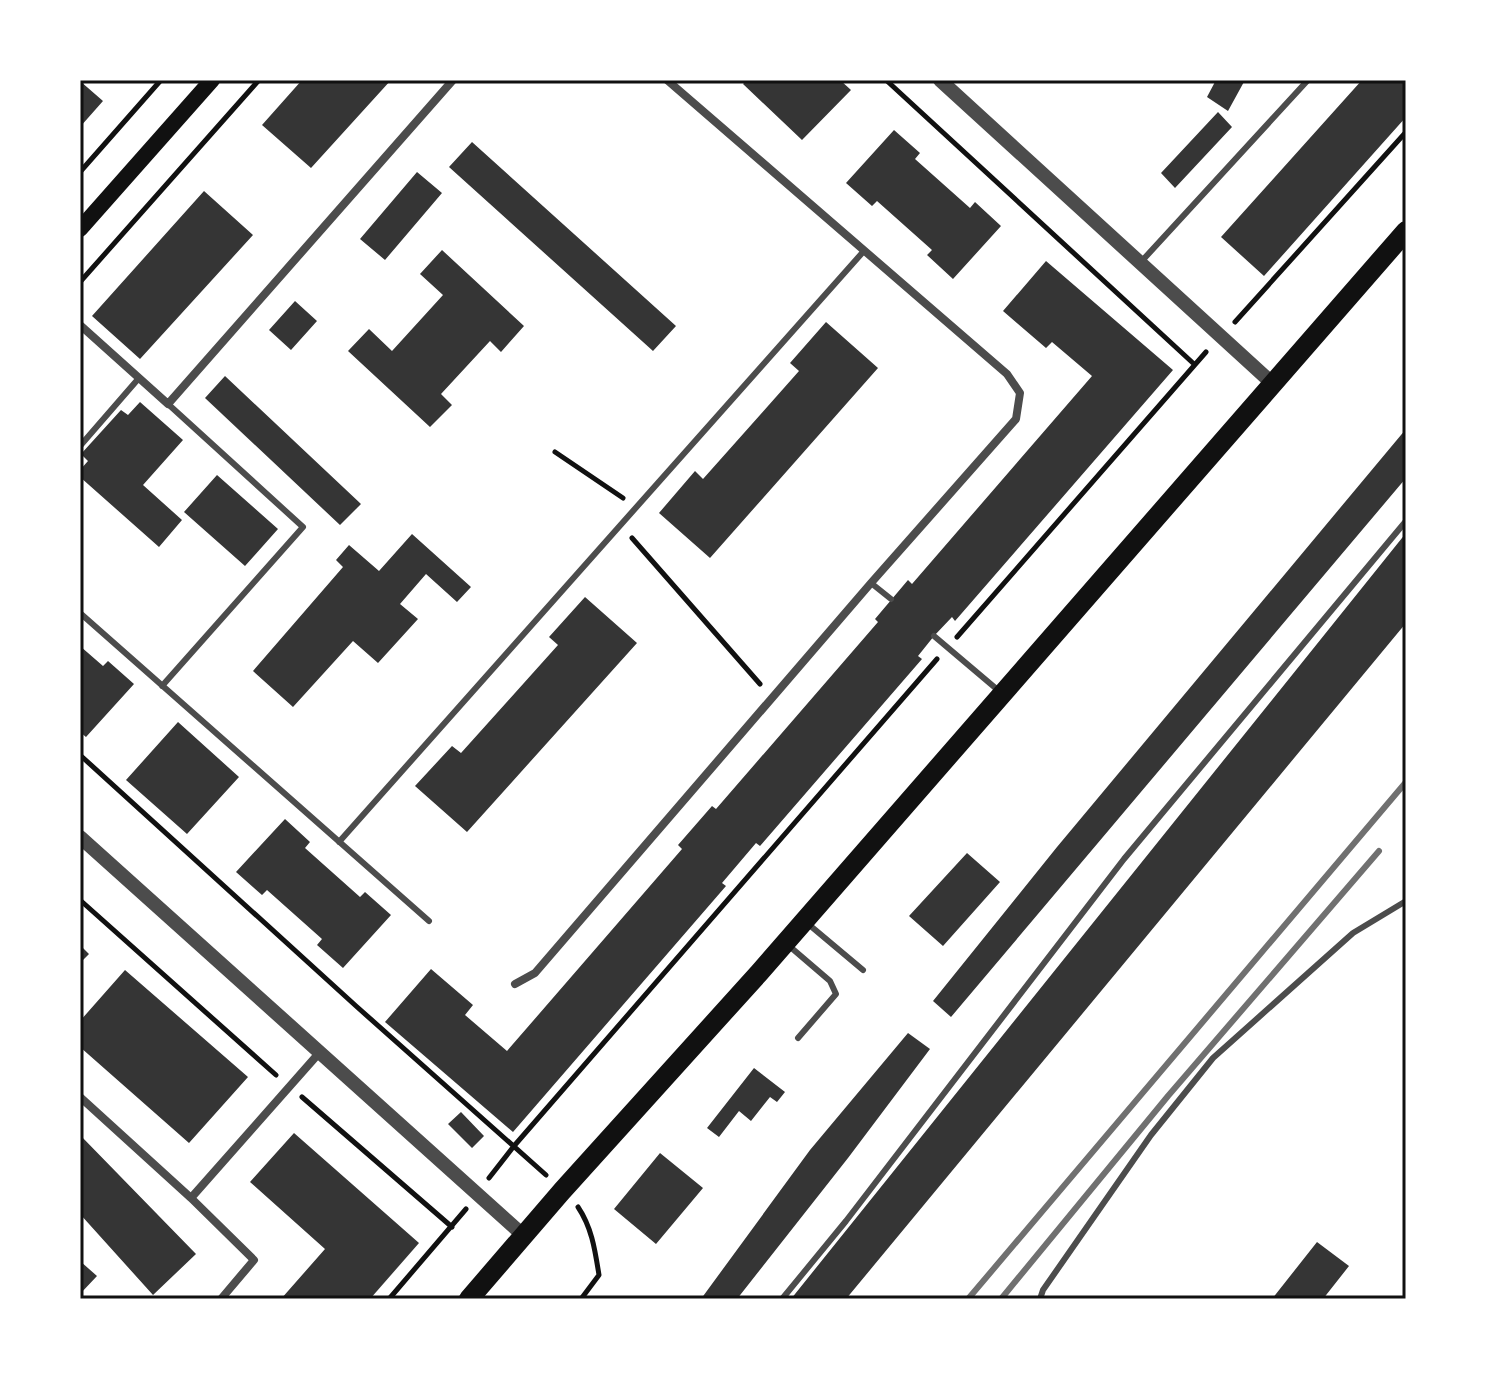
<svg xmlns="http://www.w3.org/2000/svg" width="1486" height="1379" font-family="Barlow,sans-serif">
  <rect width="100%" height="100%" fill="#fff"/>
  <path fill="#353535" d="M302 80H391L311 168 262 125Z
    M747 80H840L851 90 802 140 743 84Z
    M1216 80H1245L1228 111 1207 97Z
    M1362 80H1406V117L1264 276 1221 237Z
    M80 81 103 101 80 127Z
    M1218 112 1232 127 1175 188 1161 173Z
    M894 130 920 153 915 159 970 208 975 202 1001 226 953 279 927 255 932 250 877 201 872 206 846 183Z
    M472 142 676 326 653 351 449 167Z
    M417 172 442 193 385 260 360 239Z
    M204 191 253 235 140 359 92 316Z
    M442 250 524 326 501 352 490 341 441 394 452 405 430 427 348 351 369 329 392 351 443 295 420 274Z
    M1046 261 1173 370 955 621 952 617 934 636 918 656 922 659 760 846 756 843 722 883 726 886 513 1132 385 1022 431 969 473 1005 465 1015 507 1051 682 849 678 845 712 806 716 809 878 622 875 619 908 580 912 584 1092 376 1052 342 1046 348 1003 311Z
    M295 301 317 321 291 350 269 330Z
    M826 322 878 368 710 558 659 513 695 471 703 479 799 371 790 363Z
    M225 376 361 504 340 525 205 398Z
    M140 402 183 440 143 485 182 520 159 547 80 477V470L88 461 81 454 121 410 128 415Z
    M1406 429V478L951 1017 933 1001 1057 847Z
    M217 475 278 529 245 566 184 512Z
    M1406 533V623L846 1299H791Z
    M412 534 471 587 457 602 426 574 400 604 418 619 378 663 353 641 293 707 253 671 343 567 336 560 349 545 379 571Z
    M585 597 637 643 467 832 415 786 452 746 461 753 558 645 549 637Z
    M80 646 103 666 108 661 134 684 86 737 80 732Z
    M178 722 239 777 187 834 126 780Z
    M285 819 310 842 305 848 360 897 365 892 391 915 343 968 317 945 322 939 267 890 262 895 236 872Z
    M967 853 1000 882 943 946 909 916Z
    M80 945 89 954 80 963Z
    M125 970 248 1077 189 1143 80 1047V1021Z
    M908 1033 930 1049 848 1158 737 1299H701L810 1150Z
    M754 1068 785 1092 777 1102 770 1097 751 1121 739 1111 719 1137 707 1128Z
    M461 1112 484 1136 472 1148 448 1124Z
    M294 1133 419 1243 370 1299H281L325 1249 250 1182Z
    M80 1135 196 1254 153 1295 80 1214Z
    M660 1153 703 1188 656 1244 614 1209Z
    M1317 1242 1349 1266 1323 1299H1272Z
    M80 1261 97 1276 80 1294Z"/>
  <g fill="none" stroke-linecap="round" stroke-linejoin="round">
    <path stroke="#111" stroke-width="5" d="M886 80 1194 364
      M80 172 161 80
      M80 282 259 80
      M1235 322 1406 132
      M555 452 623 498
      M632 538 760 684
      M957 637 1206 352
      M80 755 356 1006 546 1175
      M80 900 276 1075
      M302 1097 452 1227
      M489 1178 514 1146 937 659
      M578 1207C592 1228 595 1250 599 1275L581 1299
      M389 1299 466 1209"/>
    <path stroke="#4c4c4c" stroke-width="6" d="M1140 263 1308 80
      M80 446 139 378
      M871 583 891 599
      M80 613 429 921
      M934 636 999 691
      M162 686 303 527 168 404
      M339 842 863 252
      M807 923 863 970
      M788 945 830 981 836 994 798 1038
      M782 1299 846 1221 1124 859 1406 521
      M1040 1299 1043 1290 1151 1135 1213 1058 1353 933 1406 901"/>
    <path stroke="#4c4c4c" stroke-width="8" d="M80 325 168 404 453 80
      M515 984 535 973 871 583 1016 419 1020 393 1007 374 667 80
      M80 1097 191 1198
      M221 1299 254 1260 191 1198 320 1052"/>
    <path stroke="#4c4c4c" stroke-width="14" d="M940 80 1273 384
      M80 837 524 1236"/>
    <path stroke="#111" stroke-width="16" d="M80 229 212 80"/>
    <path stroke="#111" stroke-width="20" d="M469 1299 562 1191 759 973 1406 231"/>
    <path stroke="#707070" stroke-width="6" d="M968 1299 1406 782
      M1001 1299 1168 1096 1379 851"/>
  </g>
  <rect width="1486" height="1379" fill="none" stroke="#ffffff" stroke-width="164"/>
  <rect x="82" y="82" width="1322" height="1215" fill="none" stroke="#111" stroke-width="3"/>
</svg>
